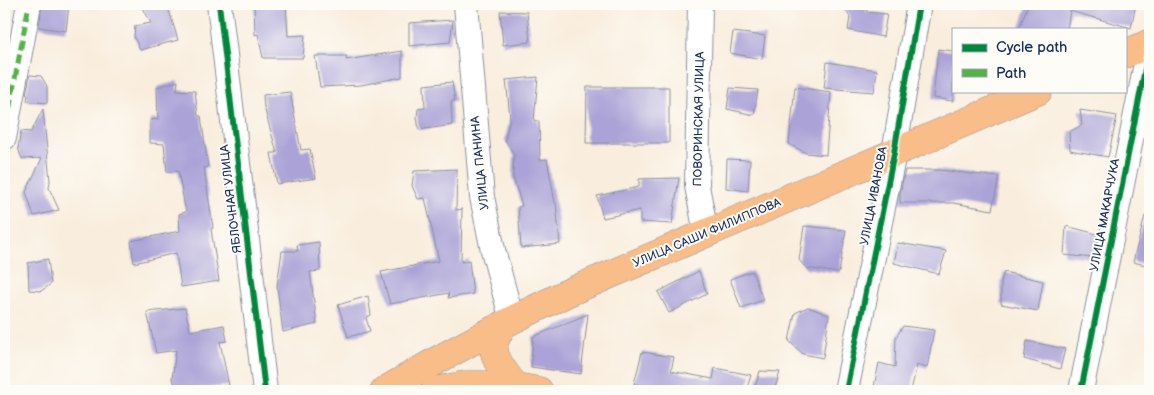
<svg xmlns="http://www.w3.org/2000/svg" width="1154" height="395" font-family="'Balsamiq Sans',sans-serif">
  <rect width="100%" height="100%" fill="#fdfcf7"/>
  <filter id="ink" filterUnits="userSpaceOnUse"><feTurbulence type="fractalNoise" baseFrequency=".02" numOctaves="2"/><feDisplacementMap in="SourceGraphic" scale="10" xChannelSelector="R" yChannelSelector="G"/><feConvolveMatrix kernelMatrix="1 2 1 2 8 2 1 2 1" color-interpolation-filters="sRGB"/></filter>
  <filter id="wash" filterUnits="userSpaceOnUse"><feTurbulence type="fractalNoise" baseFrequency=".0096" numOctaves="4" result="noise"/><feDisplacementMap in="SourceGraphic" scale="20" xChannelSelector="R" yChannelSelector="G"/><feGaussianBlur stdDeviation="1.12" result="paint"/><feColorMatrix in="noise" values="0 0 0 0 0 0 0 0 0 0 0 0 0 0 0 0 0 1.4 0 .05"/><feComposite in="paint" operator="in"/></filter>
  <g filter="url(#wash)">
    <rect width="100%" height="100%" fill="#f9eddd"/>
    <g id="blocks">
      <path fill="#aba3d7" d="M42 4H69L66 31 39 27Z
        M141 4H167L178 40 140 50 134 37 135 26 151 23Z
        M254 4H286L288 36 305 35 303 58H263L258 34 255 35Z
        M842 4H865L867 12 887 14 883 37 848 30 850 17Z
        M1028 4H1136L1131 28 1070 11 1067 29H1019Z
        M500 11 527 12 530 42 503 45Z
        M453 20 450 42 409 46V23Z
        M733 32 765 36 762 59 730 53Z
        M938 49 953 51V101L933 98Z
        M402 51V77L361 85 320 87 315 56H347L346 60Z
        M827 62 877 70 874 92 824 88Z
        M30 75 41 76 47 86V103L27 101 28 96 26 94Z
        M538 77 534 121H539L540 160 547 159 555 203H556L560 244 521 248 518 207 522 206 513 177 514 155 505 140 510 117 506 80Z
        M178 81 177 90 195 91 198 116H201L208 167 204 168 213 228 211 229 219 281 181 287 176 253 134 263 131 241 180 231 179 214 186 212 178 171 167 172 164 144 150 143V120L158 119 157 87Z
        M452 82 455 101H451L452 125 419 130 417 117 418 109 425 108 424 85Z
        M587 87H669V143H586Z
        M795 87 831 92 826 155 806 153 789 144Z
        M730 88 758 90 754 115 727 109Z
        M290 92 301 150 310 149 316 178 277 184 271 153H277L264 107 263 95Z
        M43 109 50 181 49 188 59 210 34 216 26 192 42 158 22 159 18 148 21 131 31 132Z
        M1080 110 1117 116 1108 157 1070 150 1069 132 1082 125Z
        M727 159 750 160 748 191 726 188Z
        M457 169 456 210 462 209 461 262 469 260 473 294 448 298 449 293 390 304 381 272 439 261 425 198 418 199 412 186 414 171Z
        M905 170H939L999 177 992 210 954 203H900V193Z
        M679 178 672 224 640 222V210L603 218 597 196 639 187V179Z
        M1145 216 1150 217V266L1133 262Z
        M804 226 846 230 839 273 806 268 799 260Z
        M1066 226 1097 234 1093 258 1064 255Z
        M319 242 320 271 310 272 317 324 283 332 277 286 282 251H298L297 245Z
        M898 243 946 251 939 274 894 263Z
        M48 259 51 284 41 291 29 290 28 263Z
        M699 271 707 294 669 313 658 292Z
        M752 271 763 300 741 308 730 279Z
        M1004 272 1043 281 1038 311 1001 304V282Z
        M368 296 371 315 366 318 370 331 348 337 338 305Z
        M808 307 829 315 823 358 803 354 789 341 795 313Z
        M185 308 190 331 224 325 227 341 220 342 229 386 179 390 172 379 176 350 156 353 147 312Z
        M588 314 581 374 531 367 533 337Z
        M903 326 934 330 927 368 917 365 911 391H873L879 363 895 367 896 337Z
        M1027 341 1065 349 1060 369 1024 359Z
        M642 352 674 357 671 371 713 379 715 368 751 375 746 391H665L634 384Z
        M760 371 780 372 774 391H754Z"/>
    </g>
  </g>
  <g filter="url(#ink)">
    <use href="#blocks" fill-opacity="0" stroke="#8a8e9e" stroke-width="1"/>
    <g fill="none" stroke-linecap="round" stroke-linejoin="round">
      <g stroke="#8a8e9e" stroke-width="26">
        <path id="minor" d="M219 4 265 391
          M466 4 482 197 493 250 512 320
          M700 4 697 186 706 233
          M4 138 29 4
          M846 391 894 153 919 4
          M1081 391 1150 44"/>
      </g>
      <g stroke="#8a8e9e" stroke-width="29">
        <path id="trunk" d="M1125 54 1150 43
          M502 325C500 331 495 338 494 344 492 358 507 376 515 386
          M384 391 441 358 512 320 567 293 1038 91
          M435 391 465 385H506L539 391"/>
      </g>
      <use href="#minor" stroke="#fff" stroke-width="24"/>
      <use href="#trunk" stroke="#f8bd89" stroke-width="28"/>
      <path stroke="#55b248" stroke-width="5" stroke-dasharray="10 5" stroke-linecap="butt" d="M4 138 29 4"/>
      <g stroke="#fdfcf7" stroke-width="9">
        <path id="cycleway" d="M219 4 265 391
          M846 391 894 153 919 4
          M1081 391 1150 44"/>
      </g>
      <use href="#cycleway" stroke="#00873e" stroke-width="6"/>
    </g>
  </g>
  <g text-anchor="middle" dominant-baseline="central" stroke-width="4" stroke-linejoin="round" paint-order="stroke">
    <g font-size="12" fill="#1b2f5e" stroke="#fdfcf7">
      <text transform="translate(699 119) rotate(-89)">ПОВОРИНСКАЯ УЛИЦА</text>
      <text transform="translate(480 163) rotate(-96)">УЛИЦА ПАНИНА</text>
      <text transform="translate(874 196) rotate(-79)">УЛИЦА ИВАНОВА</text>
      <text transform="translate(231 199) rotate(-97)">ЯБЛОЧНАЯ УЛИЦА</text>
      <text transform="translate(1105 215) rotate(-79)">УЛИЦА МАКАРЧУКА</text>
      <text transform="translate(707 233) rotate(-23)">УЛИЦА САШИ ФИЛИППОВА</text>
    </g>
  </g>
  <rect width="1154" height="395" fill="none" stroke="#fdfcf7" stroke-width="20"/>
  <rect x="952" y="28" width="175" height="65" fill="#fdfcf7" stroke="#a3aaba"/>
  <rect x="962" y="44" width="25" height="8" fill="#00873e" stroke="#a3aaba"/>
  <text x="996" y="52" font-size="15" fill="#1b2f5e">Cycle path</text>
  <rect x="962" y="69" width="25" height="8" fill="#55b248" stroke="#a3aaba"/>
  <text x="996" y="78" font-size="15" fill="#1b2f5e">Path</text>
</svg>
